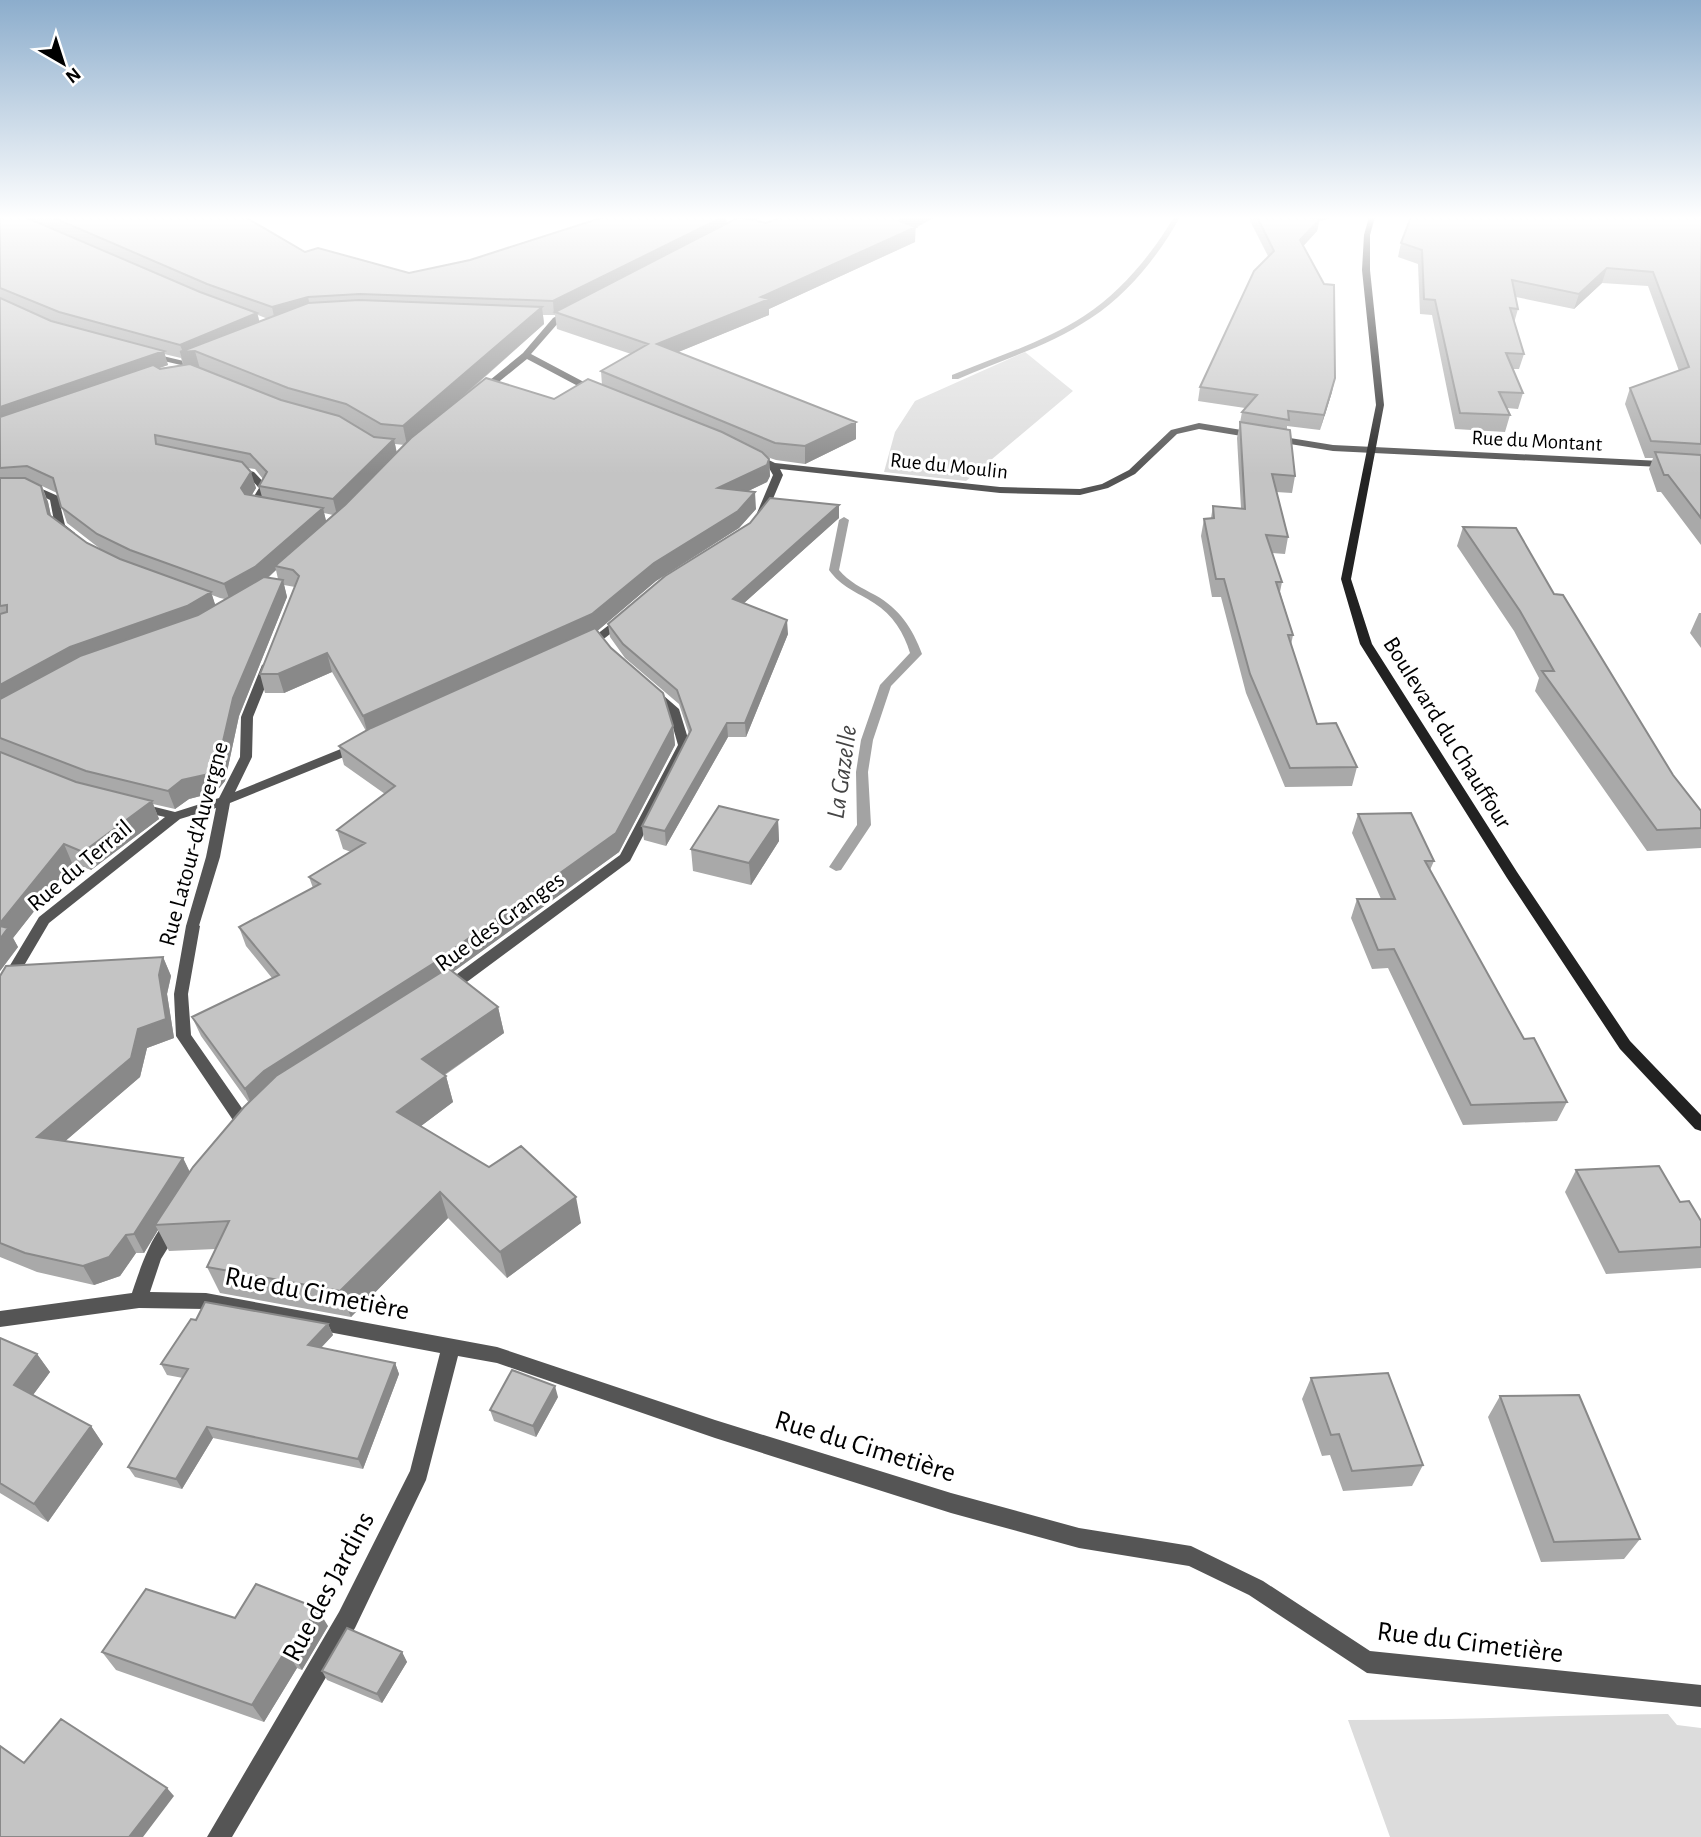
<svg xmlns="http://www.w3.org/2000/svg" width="1701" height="1837" font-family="'Alegreya Sans',sans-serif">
  <rect width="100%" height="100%" fill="#fff"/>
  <path fill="#dcdcdc" d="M1025 352 1073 391 966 481 884 472 895 432 915 401Z
    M1668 1714 1677 1725 1701 1728V1837H1390L1348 1720C1455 1720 1561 1715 1668 1714Z"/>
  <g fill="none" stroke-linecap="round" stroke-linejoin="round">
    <path fill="#a3a3a3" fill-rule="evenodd" d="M1174 217H1180C1159 255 1128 294 1091 318 1051 345 1002 360 958 379H952V375C996 357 1044 342 1084 316 1121 292 1152 254 1174 217Z
      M844 517 849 520 839 570C849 582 862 588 875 595 899 608 913 629 922 654L891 686 873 740 868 772 871 825 841 870 836 871 829 867 857 825 856 772 861 740 880 685 910 653C904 633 893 615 874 603 857 592 841 587 829 570L839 520Z"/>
    <path fill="#555" fill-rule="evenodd" d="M193 921 200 926 188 994 191 1035 253 1124 255 1128 253 1132 247 1134 241 1132 176 1036 174 994 186 926Z"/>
    <path fill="#555" fill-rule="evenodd" d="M754 217H762L737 229 732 228Z
      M568 310 575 312 559 322 531 354 599 390V394H593L527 359 485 393H479V389L523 353 553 318Z
      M150 353 188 362 189 364 185 366 147 357 146 355Z
      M1199 423 1333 445 1701 463V469L1333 451 1199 429 1177 434 1135 474 1108 488 1080 495 1000 493 780 469 783 475 767 513 762 516 757 513 773 475 769 468 751 458V454L754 453 775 463 1000 487 1080 489 1102 484 1129 470 1171 430Z
      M234 466 254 472 269 488 259 504 264 507 262 509H253L248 506 259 488 248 476 231 471 229 469Z
      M33 485 58 496 65 525 75 533V537H67L55 526 50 500 32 491 0 492V486Z
      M623 614 628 617 627 619C614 630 600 647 582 645V641L596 635Z
      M268 662 274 665 253 717 252 757 235 792 353 744H361L363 747 361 750 230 803 220 857 198 929H188L186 926 206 857 216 808 180 819 49 923 5 998 0 999V982L39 917 165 817 134 810 133 807 134 804 139 803 175 812 219 798 240 757 241 717 262 665Z
      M652 688 656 689 679 709 690 745 630 861 452 993H442L440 989 442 985 620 855 678 745 668 710 646 691Z
      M173 1218 179 1220 182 1225 161 1259 150 1292 206 1293 497 1347 715 1420 951 1493 1079 1528 1191 1546 1263 1581 1370 1651 1701 1685V1707L1367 1673 1249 1595 1189 1566 1079 1548 951 1513 715 1438 497 1363 458 1356 426 1480 355 1628 232 1837H207L339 1612 410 1471 440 1353 206 1309 139 1308 0 1327V1311L132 1293C138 1275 154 1224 173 1218Z"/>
    <path fill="#222" fill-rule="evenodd" d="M1369 217H1375L1370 235V270L1384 405 1351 579 1372 644 1517 872 1630 1041 1701 1115V1131L1695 1129 1620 1049 1507 878 1360 644 1341 579 1376 405 1362 270 1364 235Z"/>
  </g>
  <path fill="#a9a9a9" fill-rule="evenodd" d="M0 217H245L305 252 409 273 727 223H766L916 227 915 242 769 309V315L678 352 856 439 805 464 776 460 767 457 769 459 770 476 767 482 748 491 756 509 739 528 656 581 597 631 673 726 675 745 619 852 453 972 498 1007 504 1033 445 1075 446 1076 453 1102 421 1126 581 1223 507 1278 448 1218 351 1317 220 1293 207 1267 216 1249 169 1251 158 1230 144 1253H136L120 1276 94 1285 37 1272 0 1257V976L163 957 171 976 167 994 174 1038 147 1048 140 1077 65 1141 183 1158 190 1172 249 1103 201 1036 192 1017 272 978 246 946 239 927 313 888 309 877 351 852 343 849 337 830 385 794 344 765 339 746 366 731 332 672 284 693H265L260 674 295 587 284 585 287 597 239 716 225 781 216 792 189 799 175 809 153 804 159 819 91 870 72 863 13 938 18 947 0 971ZM36 222 47 226 164 277ZM258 315 268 319 259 322ZM543 315H555L557 329 631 354 601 371 602 385 554 399 456 403 544 324ZM164 354 181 358 183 365 159 368 168 365ZM395 444 405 445 397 453ZM247 468 255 469 263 479 259 486 262 497 251 496 256 488ZM42 486 57 493 67 523 103 551 87 543 51 516 48 502ZM324 513 333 515 326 521ZM276 570 278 579 268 578ZM212 595 220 598 225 599 215 605Z
    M1250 217H1309L1318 218 1317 217H1338L1319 220 1317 231 1303 246 1332 392 1320 430 1287 426V429L1295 476 1292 493 1276 492 1288 537 1285 554 1272 553 1282 582 1280 592 1293 635 1291 645 1317 724 1357 767 1352 786 1285 787 1246 693 1221 597H1212L1201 536 1204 519 1211 518 1213 506 1241 508 1237 438 1242 412 1245 408 1198 401 1200 387 1268 256 1249 219Z
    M1701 217V545L1661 492H1657L1649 469 1653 458H1645L1625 404 1630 388 1679 371 1648 286 1602 283 1574 309 1516 297 1518 309 1514 323 1524 354 1519 369H1512L1523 393 1518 409 1507 408 1510 415 1505 432 1455 429 1432 315 1420 314 1418 264 1398 257 1401 243Z
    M839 505V518L744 603 788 634 746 737H728L666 846 644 840 642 826 689 734 679 704 625 658 610 637 608 624Z
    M1463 527 1554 594 1673 775 1701 811V848L1647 851 1535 691 1539 678 1514 631 1457 546Z
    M1699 613H1701V648L1690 633Z
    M1358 814 1434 861 1430 870 1524 1039 1567 1102 1557 1121 1463 1125 1388 968 1372 969 1351 918 1357 899H1381L1352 833Z
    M778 820 779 841 751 885 693 871 691 849Z
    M1576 1170 1680 1202 1701 1221V1268L1606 1274 1565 1192Z
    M196 1320 328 1324 333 1335 321 1348 395 1363 399 1374 363 1469 213 1438 182 1489 135 1477 128 1467 183 1378 167 1375 161 1364Z
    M0 1338 37 1354 50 1372 33 1395 91 1426 103 1444 48 1522 0 1493Z
    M1311 1378 1423 1465 1412 1486 1343 1491 1330 1455 1322 1456 1302 1399Z
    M1500 1396 1640 1539 1624 1559 1541 1562 1488 1417Z
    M558 1397 536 1437 494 1421 490 1410Z
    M235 1618 328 1626 302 1670 297 1668 264 1722 116 1670 102 1652Z
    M402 1652 407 1662 382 1703 327 1680 322 1671Z"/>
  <path fill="#898989" d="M723 217H726L727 228 555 312 554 315 553 301Z
    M908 217H936L915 228V242L769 309V315L659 360 657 344 761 297Z
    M1320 217H1338L1319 221Z
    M1320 219 1317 231 1297 253 1300 240Z
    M1607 268 1602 283 1574 309 1579 294Z
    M308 297 311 311 275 321 272 307Z
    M542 307 544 324 407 445 403 426Z
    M257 313 261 327 195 351 200 369 185 370 180 352H183L180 345Z
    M164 351 168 365 0 424V407Z
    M1335 378 1332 392 1320 430 1324 415Z
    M856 422V439L805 464V446Z
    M394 439 397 455 337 515 333 499Z
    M769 459 770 476 767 482 719 505 718 488Z
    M251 472 256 488 246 505 241 488Z
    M41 486 48 502 54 530 48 514Z
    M755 492 756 509 739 528 656 581 595 633 368 735 363 716 654 563Z
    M839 505V518L734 612 733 599Z
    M323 508 327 525 275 566 276 570 260 584 230 601 224 584Z
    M283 580 287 597 239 716 225 781 216 792 189 799 175 809 168 791 233 698Z
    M211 592 217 610 0 707V685L70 647Z
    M787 620 788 634 746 737 745 723Z
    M327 653 332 672 284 693 278 674Z
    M727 723 728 737 666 846 665 831Z
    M673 726 675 745 619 852 439 982 253 1108 245 1089 264 1071Z
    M152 801 159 819 91 870 83 852Z
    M778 820 779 841 751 885 749 863Z
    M64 844 72 863 13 938 18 947 0 971V923Z
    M163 957 171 976 167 994 174 1038 147 1048 140 1077 48 1156 37 1137 138 1029 159 975Z
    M498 1007 504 1033 429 1085 422 1059Z
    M446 1076 453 1102 405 1138 397 1112Z
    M183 1158 192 1177 155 1225 158 1230 144 1253 134 1234Z
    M440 1192 448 1218 351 1317 340 1291Z
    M576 1197 581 1223 507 1278 500 1252Z
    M126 1235 136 1253 120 1276 94 1285 83 1266Z
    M328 1324 333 1335 313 1356 308 1345Z
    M37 1354 50 1372 27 1403 14 1385Z
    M395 1363 399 1374 363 1469 358 1459Z
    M555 1386 558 1397 536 1437 533 1426Z
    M91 1426 103 1444 48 1522 34 1504Z
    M207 1427 213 1438 182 1489 176 1479Z
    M317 1608 328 1626 302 1670 291 1652Z
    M286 1650 297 1668 264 1722 252 1705Z
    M402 1652 407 1662 382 1703 377 1694Z
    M167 1788 174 1796 143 1837H129Z"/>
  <path fill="#c4c4c4" stroke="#898989" stroke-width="2" d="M0 217H25L200 292 257 313 180 345 59 312 0 288Z
    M52 217H245L305 252 318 248 409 273 470 260 604 217H723L553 301 360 294 308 297 272 307 207 284Z
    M739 217 766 223 781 217H908L899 221 916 227 761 297 769 299 657 344 856 422 805 446 775 443 601 371 648 344 555 312Z
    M1257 217H1309L1320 219 1300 240 1324 284 1334 285 1335 378 1324 415 1288 411 1289 420 1242 412 1257 395 1200 387 1254 271 1274 251Z
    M1411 217H1701V444L1651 441 1630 388 1689 367 1653 272 1607 268 1579 294 1512 280 1518 309 1510 308 1524 354 1506 353 1523 393 1499 392 1510 415 1460 413 1435 300 1424 299 1422 250 1401 243Z
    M0 298 51 321 164 351 0 407Z
    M359 300 542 307 403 426 381 424 346 404 288 388 195 351 180 352 308 303Z
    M190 364 281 400 339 416 374 437 394 439 333 499 259 486 267 472 250 454 155 435 156 444 242 462 251 472 241 488 245 494 323 508 255 567 224 584 130 550 97 534 61 507 53 478 27 466 0 468V417L153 365 160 369Z
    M486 378 554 399 588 379 722 432 762 452 769 459 767 465 718 488 755 492 738 511 654 563 592 614 363 716 327 653 278 674H260L299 576 293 570 275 566 345 505 411 438Z
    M1240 422 1290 430 1295 476 1272 474 1288 537 1266 535 1282 582H1276L1293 635H1288L1317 724 1336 723 1357 767 1290 768 1250 674 1224 579H1216L1204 519 1214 518 1213 506 1245 509Z
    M1655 452 1701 455V518L1668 475H1664Z
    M0 478H25L41 486 48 514 87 543 120 559 211 592 187 606 70 647 0 685V614L7 612V605L0 606Z
    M770 498 839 505 733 599 787 620 745 723H727L665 831 642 826 691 730 677 690 623 644 608 624 665 576 750 523Z
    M1463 527 1516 528 1554 594 1563 595 1673 775 1701 811V828L1657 830 1542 671H1554L1520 611Z
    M264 577 283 580 233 698 218 763 209 774 182 780 168 791 86 771 0 738V699L80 656 198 615Z
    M595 628 611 648 663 693 673 726 616 833 434 963 264 1071 245 1089 192 1017 279 975 239 927 320 884 309 877 365 843 337 830 395 786 339 746 371 728Z
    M0 752 76 782 152 801 83 852 64 844 0 923Z
    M719 806 778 820 749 863 691 849Z
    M1411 813 1434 861H1425L1524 1039 1534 1038 1567 1102 1471 1105 1394 949 1378 950 1357 899H1395L1358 814Z
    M0 926 8 928 0 939Z
    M163 957 159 975 166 1019 138 1029 131 1058 37 1137 183 1158 134 1234 126 1235 109 1257 83 1266 25 1253 0 1243V976L6 966Z
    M448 968 498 1007 422 1059 446 1076 397 1112 489 1167 521 1146 576 1197 500 1252 440 1192 340 1291 207 1267 229 1221 155 1225 193 1167 244 1107 276 1076Z
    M1659 1166 1680 1202 1689 1201 1701 1221V1247L1619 1252 1576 1170Z
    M205 1302 328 1324 308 1345 395 1363 358 1459 207 1427 176 1479 128 1467 188 1369 161 1364 191 1319 196 1320Z
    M0 1338 37 1354 14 1385 91 1426 34 1504 0 1483Z
    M512 1370 555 1386 533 1426 490 1410Z
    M1388 1373 1423 1465 1352 1471 1339 1434 1331 1435 1311 1378Z
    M1579 1395 1640 1539 1554 1542 1500 1396Z
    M256 1584 317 1608 291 1652 286 1650 252 1705 102 1652 146 1589 235 1618Z
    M347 1628 402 1652 377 1694 322 1671Z
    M61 1719 167 1788 129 1837H0V1746L24 1763Z"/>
  <linearGradient id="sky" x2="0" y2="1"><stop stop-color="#8cadcc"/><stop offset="0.46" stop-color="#fff"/><stop offset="1" stop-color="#fff" stop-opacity="0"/></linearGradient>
  <rect width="1701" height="474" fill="url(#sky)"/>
  <g text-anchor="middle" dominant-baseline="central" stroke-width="6" stroke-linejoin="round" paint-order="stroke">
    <g font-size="21" fill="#000" stroke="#fff">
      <text transform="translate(1537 441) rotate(3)">Rue du Montant</text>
      <text transform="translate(949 466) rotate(6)">Rue du Moulin</text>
    </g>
    <g font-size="24" fill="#000" stroke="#fff">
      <text transform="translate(1447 733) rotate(58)">Boulevard du Chauffour</text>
      <text transform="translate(194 844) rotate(-75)">Rue Latour-d'Auvergne</text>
      <text transform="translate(80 866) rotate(-40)">Rue du Terrail</text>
      <text transform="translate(500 922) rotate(-36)">Rue des Granges</text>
    </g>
    <g font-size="26" font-style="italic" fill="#444" stroke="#fff">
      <text transform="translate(842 772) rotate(-82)">La Gazelle</text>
    </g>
    <g font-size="28" fill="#000" stroke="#fff">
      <text transform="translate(317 1294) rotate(11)">Rue du Cimetière</text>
      <text transform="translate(865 1447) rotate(17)">Rue du Cimetière</text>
      <text transform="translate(329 1587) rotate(-62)">Rue des Jardins</text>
      <text transform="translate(1470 1643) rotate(7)">Rue du Cimetière</text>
    </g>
  </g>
  <g transform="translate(63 63) rotate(141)" stroke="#ffffff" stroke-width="5" paint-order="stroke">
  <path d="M0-5L12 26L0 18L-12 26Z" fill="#000000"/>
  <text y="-10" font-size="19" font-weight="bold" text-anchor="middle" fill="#000000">N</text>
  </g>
</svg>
